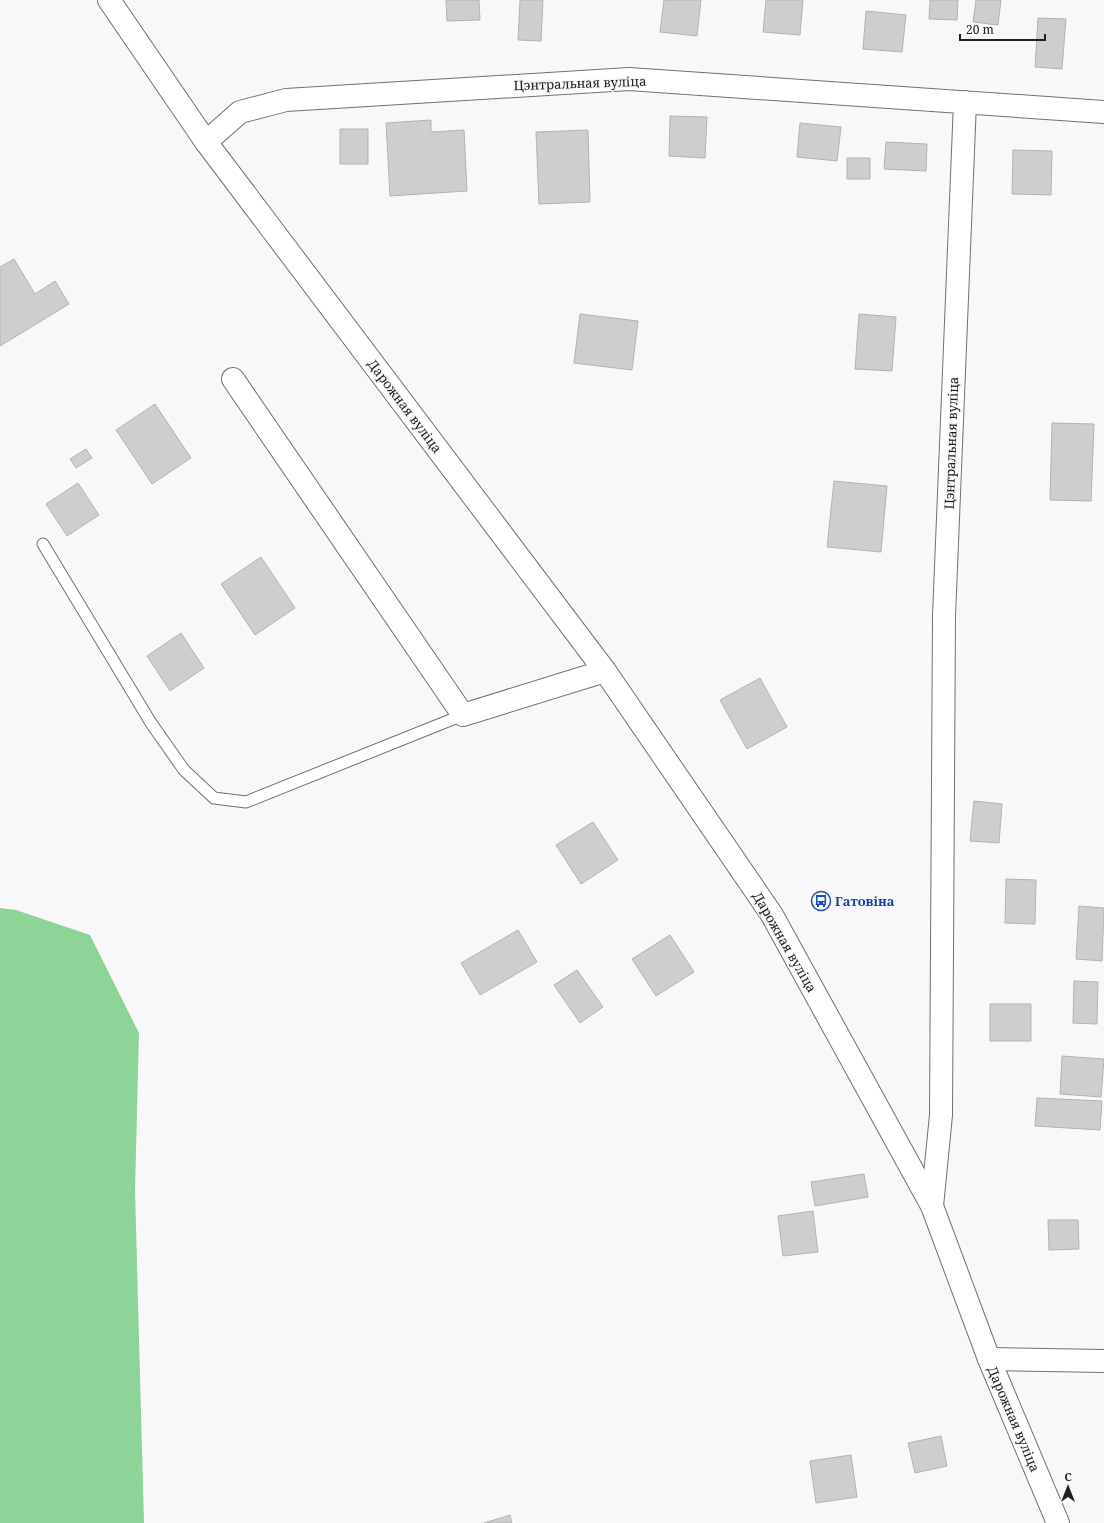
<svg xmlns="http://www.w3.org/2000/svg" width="1104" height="1523" font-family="'Noto Serif',serif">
  <rect width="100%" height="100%" fill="#f8f8fb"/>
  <path fill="#8ed397" d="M0 908 16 910 90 935 139 1033 135 1190 144 1523H0Z"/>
  <path fill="#ceced0" stroke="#b3b3b5" d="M446 0H479L480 20 447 21Z
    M520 0H543L541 41 518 40Z
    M664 0H701L697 36 660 32Z
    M766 0H803L800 35 763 32Z
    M930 0H958L957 20 929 19Z
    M976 0H1001L998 25 973 22Z
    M866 11 906 15 902 52 863 49Z
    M1038 18 1066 19 1062 69 1035 67Z
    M670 116 707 117 705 158 669 156Z
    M431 120V132L464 130 467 191 390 196 386 123Z
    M800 123 841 127 837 161 797 157Z
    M340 129H368V164H340Z
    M588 130 590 202 539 204 536 132Z
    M886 142 927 144 926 171 884 169Z
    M1013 150 1052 151 1051 195 1012 194Z
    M847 158H870V179H847Z
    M14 259 35 294 55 281 69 304 0 346V267Z
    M580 314 638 321 632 370 574 363Z
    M859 314 896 317 892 371 855 369Z
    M155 404 191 458 152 484 116 430Z
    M1052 423 1094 424 1091 501 1050 500Z
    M86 449 92 458 76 468 70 459Z
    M834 481 887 486 881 552 827 547Z
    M78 483 99 515 67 536 46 504Z
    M261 557 295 608 255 635 221 584Z
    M181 633 204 668 170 691 147 656Z
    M760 678 787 727 747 749 720 700Z
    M974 801 1002 804 999 843 970 841Z
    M593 822 618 860 581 884 556 845Z
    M1006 879 1036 880 1035 924 1005 923Z
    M1079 906 1104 908 1102 961 1076 959Z
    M518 930 537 962 480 995 461 963Z
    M670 935 694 972 656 996 632 959Z
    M577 970 603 1007 580 1023 554 985Z
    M1074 981 1098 982 1097 1024 1073 1023Z
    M990 1004H1031V1041H990Z
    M1062 1056 1104 1059 1101 1097 1060 1094Z
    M1037 1098 1102 1101 1100 1130 1035 1126Z
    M864 1174 868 1197 815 1206 811 1182Z
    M813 1211 818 1252 783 1256 778 1216Z
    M1048 1220H1078L1079 1249 1049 1250Z
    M941 1436 947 1466 915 1473 908 1443Z
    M851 1455 857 1497 816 1503 810 1461Z
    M510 1515 512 1523H484Z"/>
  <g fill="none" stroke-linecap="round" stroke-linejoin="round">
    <g stroke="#717174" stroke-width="13">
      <path id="lane" d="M43 544 151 723 184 770 214 798 246 802 463 715"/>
    </g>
    <g stroke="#717174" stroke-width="24">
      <path id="street" d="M206 142 240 112 286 100 629 79 1104 112
        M233 379 463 715 605 671
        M932 1206 941 1115 944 616 965 102
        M989 1359 1104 1361"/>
    </g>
    <g stroke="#717174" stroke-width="24">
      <path id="secondary" d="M109 0 206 142 605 671 772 915 932 1206 989 1359 1058 1523"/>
    </g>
    <use href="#lane" stroke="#fff" stroke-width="11"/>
    <use href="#street" stroke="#fff" stroke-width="22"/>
    <use href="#secondary" stroke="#fff" stroke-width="22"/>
  </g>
  <defs>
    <g id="bus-ring" transform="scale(1)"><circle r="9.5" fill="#f8f8fb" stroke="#1a4fb4" stroke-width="1.5"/><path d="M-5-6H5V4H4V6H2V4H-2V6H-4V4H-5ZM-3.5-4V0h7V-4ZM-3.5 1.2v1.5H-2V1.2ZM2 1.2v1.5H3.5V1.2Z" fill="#1a4fb4"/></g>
  </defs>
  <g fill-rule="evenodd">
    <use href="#bus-ring" x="821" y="901"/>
  </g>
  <g text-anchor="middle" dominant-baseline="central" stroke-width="3" stroke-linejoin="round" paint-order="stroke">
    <g font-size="13" fill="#202021" stroke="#f8f8fb">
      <text transform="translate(580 83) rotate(-2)">Цэнтральная вуліца</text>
      <text transform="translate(405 406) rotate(53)">Дарожная вуліца</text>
      <text transform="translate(951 443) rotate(-88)">Цэнтральная вуліца</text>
      <text transform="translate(785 942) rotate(60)">Дарожная вуліца</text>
      <text transform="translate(1014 1419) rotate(67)">Дарожная вуліца</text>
    </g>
    <g font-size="13" font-weight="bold" fill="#164399" stroke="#f8f8fb" text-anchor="start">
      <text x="835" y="901">Гатовіна</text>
    </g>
  </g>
  <g transform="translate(1068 1487)" stroke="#f8f8fb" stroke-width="3" paint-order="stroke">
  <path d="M0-3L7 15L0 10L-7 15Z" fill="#202021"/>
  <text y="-6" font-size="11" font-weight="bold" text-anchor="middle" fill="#202021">С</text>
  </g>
  <path d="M960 34v6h85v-6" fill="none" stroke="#202021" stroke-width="2"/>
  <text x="966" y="34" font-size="12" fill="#202021" stroke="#f8f8fb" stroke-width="3" paint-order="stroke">20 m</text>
</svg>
